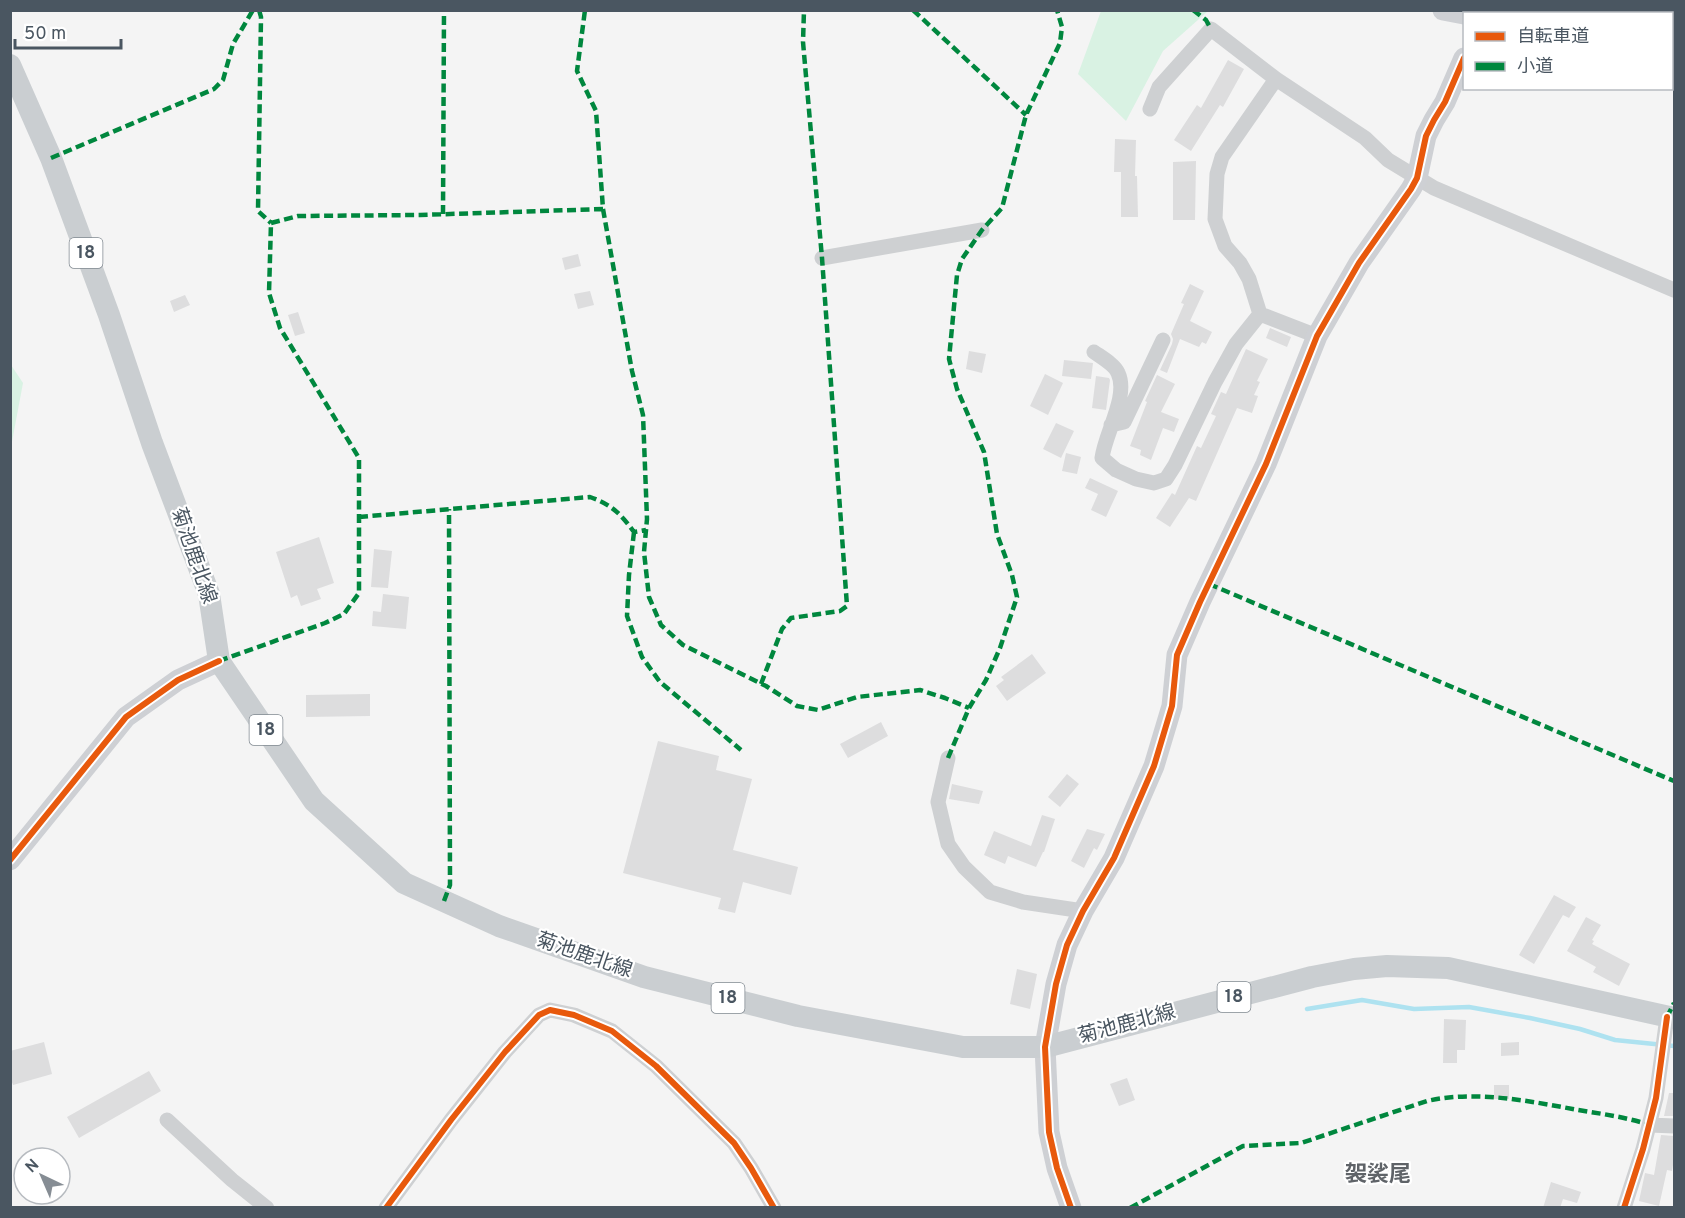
<svg xmlns="http://www.w3.org/2000/svg" width="1685" height="1218" font-family="Overpass,'Noto Sans JP',sans-serif">
  <rect width="100%" height="100%" fill="#f4f4f4"/>
  <path fill="#d9f2e3" d="M1101 11H1208L1163 51 1126 121 1078 74Z
    M11 365 23 383 11 447Z"/>
  <g fill="none" stroke-linecap="round" stroke-linejoin="round">
    <path stroke="#aee2f0" stroke-width="4.5" d="M1307 1009 1362 1000 1414 1009 1469 1007 1530 1018 1580 1029 1615 1040 1674 1046"/>
  </g>
  <path fill="#ddddde" d="M1228 60 1244 69 1223 107 1220 105 1191 151 1174 140 1197 105 1201 108Z
    M1115 139 1136 140 1135 176H1137L1138 217H1121V172H1114Z
    M1196 161 1195 220H1173V162Z
    M578 254 581 266 565 270 562 258Z
    M1190 284 1204 291 1190 321 1212 332 1206 344 1202 342 1199 347 1180 339 1167 373 1160 370 1172 344 1173 339 1171 334 1184 304 1181 303Z
    M590 291 594 305 578 309 574 294Z
    M185 295 190 305 174 312 170 301Z
    M298 312 305 333 295 336 288 315Z
    M1270 328 1291 337 1287 347 1266 338Z
    M1246 349 1268 359 1257 381 1260 382 1254 395 1258 396 1252 413 1237 408 1196 501 1189 498 1170 527 1156 518 1172 493 1175 495 1197 446 1201 448 1216 416 1211 414 1221 392 1226 394Z
    M969 351 986 354 982 373 966 369Z
    M1064 360 1093 363 1091 379 1062 376Z
    M1045 374 1063 383 1048 415 1030 406Z
    M1157 375 1175 384 1161 412 1179 419 1174 432 1163 428 1151 460 1140 455 1141 450 1130 446 1147 402 1145 401Z
    M1096 376 1109 378 1110 380 1106 410 1092 408Z
    M1056 423 1074 431 1061 458 1043 449Z
    M1066 453 1081 457 1077 474 1062 471Z
    M1090 478 1118 491 1106 517 1091 510 1098 494 1085 488Z
    M319 537 334 583 317 589 321 599 301 606 297 595 291 598 276 552Z
    M374 549 392 551 388 588 371 587Z
    M383 594 409 597 406 629 372 626 373 611 381 612Z
    M1032 654 1046 673 1007 701 996 686 1004 680 1001 677Z
    M370 694V716L306 717V695Z
    M881 722 888 736 848 758 840 744Z
    M658 741 719 756 716 770 752 779 733 850 798 867 791 895 743 882 735 913 718 909 721 898 623 873Z
    M1067 774 1079 784 1060 807 1048 797Z
    M952 784 983 791 979 804 949 799Z
    M1042 815 1055 819 1044 852H1043L1036 867 1008 856 1005 864 984 855 994 831 1031 846Z
    M1087 829 1105 834 1097 850 1094 848 1084 868 1071 861Z
    M1554 895 1576 907 1569 918 1563 915 1534 964 1519 955Z
    M1586 917 1601 925 1592 940 1594 941 1592 944 1630 964 1619 986 1593 972 1596 967 1567 951Z
    M1017 969 1037 974 1030 1009 1010 1004Z
    M1444 1019 1466 1020 1465 1050H1457V1063H1443Z
    M44 1042 52 1074 13 1085 10 1077V1051Z
    M1519 1042V1055L1501 1056V1043Z
    M149 1071 161 1091 79 1138 67 1117Z
    M1127 1078 1135 1100 1119 1106 1110 1084Z
    M1494 1085H1509V1099H1494Z
    M1669 1093H1674V1116H1664Z
    M1661 1135 1674 1136V1159L1672 1171 1667 1170 1659 1206 1639 1201 1645 1173 1654 1175Z
    M1551 1182 1581 1192 1577 1203 1563 1199 1560 1208H1543Z"/>
  <g fill="none" stroke-linecap="round" stroke-linejoin="round">
    <path stroke="#ced0d2" stroke-width="15" d="M1150 109 1159 87 1211 29 1276 79
      M822 258 982 230
      M1260 314 1249 279 1240 263 1225 246 1215 219 1217 174 1222 157 1276 79 1365 138 1388 160 1434 188 1674 290
      M1260 314 1317 336
      M1094 352C1101 357 1115 365 1118 373 1129 396 1105 433 1102 458L1116 470 1136 479 1154 483 1166 479 1175 465 1215 382 1236 344 1260 314
      M1111 425 1124 422 1163 340
      M948 758 938 802 948 844 964 867 990 892 1023 902 1083 911
      M167 1120 232 1180 267 1208
      M1650 1125 1674 1126
      M386 1208 451 1120 505 1052 539 1015 550 1010 574 1015 612 1031 656 1066 734 1143 751 1168 774 1208
      M1624 1208 1643 1149 1656 1098 1667 1017"/>
    <path stroke="#ced0d4" stroke-width="21" d="M1443 10 1464 14
      M1484 14 1486 10
      M10 860 126 717 178 680 219 661
      M1071 1208 1057 1168 1049 1132 1045 1047 1056 984 1067 945 1083 911 1114 858 1154 766 1172 706 1177 655 1200 602 1266 464 1317 336 1359 263 1411 189 1417 178 1426 136 1434 120 1445 102 1464 58"/>
    <path stroke="#caced1" stroke-width="22" d="M10 65 51 158 109 315 152 443 209 594 219 661 314 801 404 883 499 926 644 977 798 1016 963 1047H1045L1312 977 1354 969 1387 966 1448 968 1674 1018"/>
    <path stroke="#00873e" stroke-width="4.5" stroke-dasharray="9 4.5" stroke-linecap="butt" d="M259 10 261 17 258 211 271 223
      M913 10 1026 115
      M1193 10 1206 20 1211 29
      M51 158 214 89 223 80 233 44 253 10
      M603 209 632 371 643 415 647 519 644 552 649 597 661 625 683 645 766 686 797 706 818 710 857 697 920 690 945 698 969 708
      M443 214 444 10
      M271 223 298 216 420 215 603 209 596 111 577 71 585 10
      M359 517 590 497C612 505 620 513 634 532L646 530
      M634 532 629 575 627 616 642 657 660 682 741 750
      M1209 584 1674 781
      M219 661 325 623 344 614 359 593V458L280 328 269 293 271 223
      M761 684 782 629 791 618 840 611 847 606 822 258 803 42 804 10
      M948 758 969 708 986 680 1000 648 1017 597 1012 575 997 534 984 452 957 389 949 359 957 275 962 259 982 230 1002 208 1026 115 1060 43 1062 27 1057 10
      M444 901 450 885 449 509
      M1667 1017 1674 1003
      M1130 1208 1243 1146 1301 1143 1427 1101C1476 1090 1529 1101 1578 1110 1602 1114 1626 1117 1650 1125"/>
    <g stroke="#fff" stroke-width="10">
      <path id="cycleway" d="M10 860 126 717 178 680 219 661
        M386 1208 451 1120 505 1052 539 1015 550 1010 574 1015 612 1031 656 1066 734 1143 751 1168 774 1208
        M1071 1208 1057 1168 1049 1132 1045 1047 1056 984 1067 945 1083 911 1114 858 1154 766 1172 706 1177 655 1200 602 1266 464 1317 336 1359 263 1411 189 1417 178 1426 136 1434 120 1445 102 1464 58
        M1624 1208 1643 1149 1656 1098 1667 1017"/>
    </g>
    <use href="#cycleway" stroke="#e8590c" stroke-width="6"/>
  </g>
  <g text-anchor="middle" dominant-baseline="central" stroke-width="4.5" stroke-linejoin="round" paint-order="stroke">
    <g fill="#fff" stroke="#808990" stroke-width="1.5">
      <rect x="69.5" y="238" width="33" height="30" rx="4.5"/>
      <rect x="249.5" y="715" width="33" height="30" rx="4.5"/>
      <rect x="1217.5" y="982" width="33" height="30" rx="4.5"/>
      <rect x="711.5" y="983" width="33" height="30" rx="4.5"/>
    </g>
    <g font-size="18" font-weight="bold" fill="#4a5661">
      <text x="86" y="253">18</text>
      <text x="266" y="730">18</text>
      <text x="1234" y="997">18</text>
      <text x="728" y="998">18</text>
    </g>
    <g font-size="20" fill="#4a5661" stroke="#fff">
      <text transform="translate(193 556) rotate(71)">菊池鹿北線</text>
      <text transform="translate(584 956) rotate(19)">菊池鹿北線</text>
      <text transform="translate(1127 1025) rotate(-15)">菊池鹿北線</text>
    </g>
    <g font-size="22" font-weight="bold" fill="#5f6368" stroke="#fff">
      <text x="1378" y="1175">袈裟尾</text>
    </g>
  </g>
  <rect width="1685" height="1218" fill="none" stroke="#4a5661" stroke-width="24"/>
  <rect x="1463" y="12" width="210" height="78" fill="#ffffff" stroke="#b7bbc0" stroke-width="1.5"/>
  <rect x="1475" y="32" width="30" height="9" fill="#e8590c" stroke="#b7bbc0" stroke-width="1.5"/>
  <text x="1517" y="42" font-size="18" fill="#4a5661">自転車道</text>
  <rect x="1475" y="62" width="30" height="9" fill="#00873e" stroke="#b7bbc0" stroke-width="1.5"/>
  <text x="1517" y="72" font-size="18" fill="#4a5661">小道</text>
  <g transform="translate(42 1176) rotate(316)"><circle r="28" fill="#ffffff" stroke="#b7bbc0" stroke-width="1.5"/>
  <path d="M0-4.5L10 22L0 15L-10 22Z" fill="#868d94"/>
  <text y="-9" font-size="16" font-weight="bold" text-anchor="middle" fill="#4a5661">N</text>
  </g>
  <path d="M15 39v9h106v-9" fill="none" stroke="#4a5661" stroke-width="3"/>
  <text x="24" y="39" font-size="18" fill="#4a5661" stroke="#ffffff" stroke-width="4.5" paint-order="stroke">50 m</text>
</svg>
